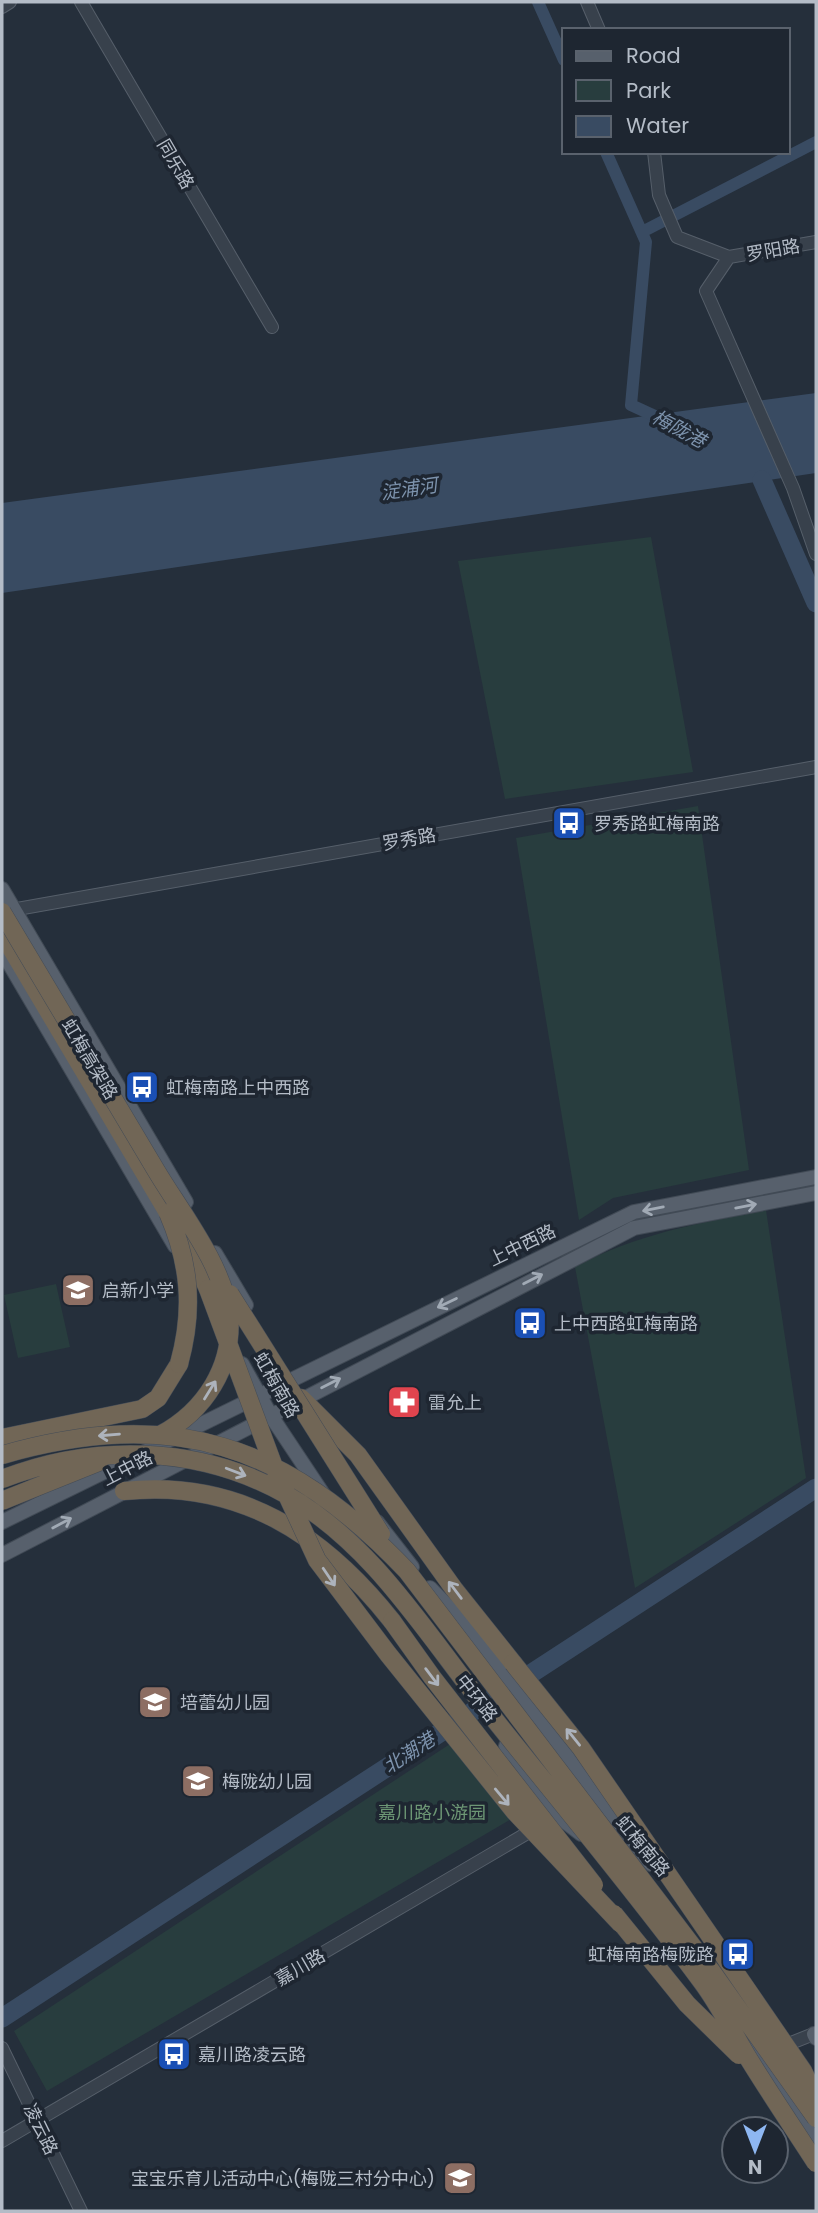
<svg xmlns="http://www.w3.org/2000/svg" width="818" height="2213" font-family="Poppins,'Noto Sans SC',sans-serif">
  <rect width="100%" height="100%" fill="#252f3b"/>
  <path fill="#283d3e" d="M651 537 693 772 505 799 458 561Z
    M698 806 749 1170 613 1198 579 1220 516 838Z
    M766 1210 806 1478 635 1588 575 1267C636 1234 699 1223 766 1210Z
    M56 1284 70 1347 18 1358 4 1295Z
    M450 1744 513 1818 47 2091 14 2031Z"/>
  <path fill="#394b62" d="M816 393V473L2 593V503Z"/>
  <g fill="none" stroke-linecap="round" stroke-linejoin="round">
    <path stroke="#394b62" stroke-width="12" d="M538 2 564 60
      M606 152 646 242 631 405 670 423
      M642 232 816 142"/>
    <path stroke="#394b62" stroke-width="19" d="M762 480 816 603
      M2 2018 816 1488"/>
    <g stroke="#565f6a" stroke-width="14">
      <path id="minor" d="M81 2 272 327
        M587 2 599 30
        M2 7 10 2
        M654 152 659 195 677 237 729 257
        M729 257 706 291 793 488 816 554
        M729 257 816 242
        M6 911 816 767
        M781 2047 816 2033
        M2 2048 81 2211
        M2 2141 536 1828"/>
    </g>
    <g stroke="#414a55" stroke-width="16">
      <path id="major" d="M2 889 186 1202
        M2 951 175 1246
        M215 1253 246 1305
        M242 1364 271 1416 353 1539
        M2 1522 634 1212 816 1177
        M377 1522 412 1567
        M2 1555 634 1228 816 1193
        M430 1588 465 1624 651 1864
        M506 1746 556 1815 581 1834
        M814 2034 816 2038
        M742 2035 816 2142"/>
    </g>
    <g stroke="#444c57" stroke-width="19">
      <path id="highway" d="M2 933 190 1250 208 1289
        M301 1398 358 1455 454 1589 513 1663
        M2 1438 142 1409 158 1398 179 1364
        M124 1491C239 1479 323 1534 392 1621"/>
    </g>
    <use href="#minor" stroke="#38414c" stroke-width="12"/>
    <use href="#major" stroke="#57606c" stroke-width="14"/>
    <use href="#highway" stroke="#716656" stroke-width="18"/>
    <g stroke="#444c57" stroke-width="19" stroke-linecap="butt">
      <path id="highway-bridge" d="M2 912C54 998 105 1085 157 1172 181 1212 224 1267 229 1314 234 1366 205 1411 160 1435
        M168 1213C190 1264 194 1310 179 1364
        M208 1289 274 1467 317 1560 388 1654 515 1812 621 1924
        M230 1294 381 1534
        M2 1455C173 1406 286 1444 407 1571L712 1972 816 2118
        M2 1479C94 1443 199 1445 287 1495 372 1544 423 1629 483 1705 556 1797 632 1887 702 1982 720 2006 734 2035 750 2061 771 2095 794 2129 816 2163
        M2 1501 99 1462
        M392 1621 432 1677 594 1885
        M513 1663 581 1748 803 2071 816 2098
        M614 1914 687 2004 739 2055"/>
    </g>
    <use href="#highway-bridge" stroke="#716656" stroke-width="18"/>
  </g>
  <defs><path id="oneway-shaft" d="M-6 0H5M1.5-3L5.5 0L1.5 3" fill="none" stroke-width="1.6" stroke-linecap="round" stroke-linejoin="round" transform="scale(1.75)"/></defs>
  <g stroke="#a1aab5">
    <use href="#oneway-shaft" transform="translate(746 1206) rotate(-11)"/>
    <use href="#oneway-shaft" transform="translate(653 1209) rotate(169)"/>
    <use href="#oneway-shaft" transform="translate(533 1279) rotate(-27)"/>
    <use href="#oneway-shaft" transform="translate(447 1303) rotate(154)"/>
    <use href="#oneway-shaft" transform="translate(331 1383) rotate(-27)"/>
    <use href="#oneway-shaft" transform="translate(62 1523) rotate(-28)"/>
  </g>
  <g stroke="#adb3bc">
    <use href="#oneway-shaft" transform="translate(210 1390) rotate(-58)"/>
    <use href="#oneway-shaft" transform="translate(109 1435) rotate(175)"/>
    <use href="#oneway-shaft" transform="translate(236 1472) rotate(21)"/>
    <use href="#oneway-shaft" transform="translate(329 1577) rotate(56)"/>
    <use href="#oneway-shaft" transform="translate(455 1590) rotate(-127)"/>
    <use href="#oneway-shaft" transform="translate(432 1677) rotate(53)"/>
    <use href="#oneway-shaft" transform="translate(573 1737) rotate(-129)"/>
    <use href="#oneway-shaft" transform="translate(502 1797) rotate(50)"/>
  </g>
  <defs>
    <g id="bus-square" transform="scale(1.75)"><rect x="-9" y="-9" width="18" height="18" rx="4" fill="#1a4fb4" stroke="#1e2631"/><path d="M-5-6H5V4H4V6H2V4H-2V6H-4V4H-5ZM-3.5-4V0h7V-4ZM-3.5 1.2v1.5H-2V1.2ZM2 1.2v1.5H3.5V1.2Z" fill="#fff"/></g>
    <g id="school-square" transform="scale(1.75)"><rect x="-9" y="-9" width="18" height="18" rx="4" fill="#8d6e63" stroke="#1e2631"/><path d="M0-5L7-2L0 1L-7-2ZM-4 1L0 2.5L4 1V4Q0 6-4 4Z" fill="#fff"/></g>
    <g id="pharmacy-square" transform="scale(1.75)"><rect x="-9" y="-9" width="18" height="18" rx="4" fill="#e0444e" stroke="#1e2631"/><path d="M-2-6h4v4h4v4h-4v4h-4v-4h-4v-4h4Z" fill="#fff"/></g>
  </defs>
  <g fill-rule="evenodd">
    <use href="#bus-square" x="569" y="823"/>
    <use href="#bus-square" x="142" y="1087"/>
    <use href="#school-square" x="78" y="1290"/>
    <use href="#bus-square" x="530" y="1323"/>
    <use href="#pharmacy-square" x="404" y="1402"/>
    <use href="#school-square" x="155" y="1702"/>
    <use href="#school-square" x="198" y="1781"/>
    <use href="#bus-square" x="738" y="1954"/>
    <use href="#bus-square" x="174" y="2054"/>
    <use href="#school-square" x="460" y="2178"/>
  </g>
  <g text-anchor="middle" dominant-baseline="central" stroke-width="7" stroke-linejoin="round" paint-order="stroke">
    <g font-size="18" fill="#b4bcc7" stroke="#1e2631">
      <text transform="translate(176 164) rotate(60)">同乐路</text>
      <text transform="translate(773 250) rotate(-10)">罗阳路</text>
      <text transform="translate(409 839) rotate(-10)">罗秀路</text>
      <text transform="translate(90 1059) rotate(59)">虹梅高架路</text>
      <text transform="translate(522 1245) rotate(-26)">上中西路</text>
      <text transform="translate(277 1385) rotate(60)">虹梅南路</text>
      <text transform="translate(127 1468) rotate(-27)">上中路</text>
      <text transform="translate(477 1698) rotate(52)">中环路</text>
      <text transform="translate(643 1846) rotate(50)">虹梅南路</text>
      <text transform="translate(300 1967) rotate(-30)">嘉川路</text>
      <text transform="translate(41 2129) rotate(64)">凌云路</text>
    </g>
    <g font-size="18" fill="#b4bcc7" stroke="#1e2631" text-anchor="start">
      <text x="594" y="823">罗秀路虹梅南路</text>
      <text x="166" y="1087">虹梅南路上中西路</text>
      <text x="102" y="1290">启新小学</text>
      <text x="554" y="1323">上中西路虹梅南路</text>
      <text x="428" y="1402">雷允上</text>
      <text x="180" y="1702">培蕾幼儿园</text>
      <text x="222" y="1781">梅陇幼儿园</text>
      <text x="714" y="1954" text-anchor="end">虹梅南路梅陇路</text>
      <text x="198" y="2054">嘉川路凌云路</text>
      <text x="435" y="2178" text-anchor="end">宝宝乐育儿活动中心(梅陇三村分中心)</text>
    </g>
    <g font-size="18" fill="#6d9775" stroke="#1e2631">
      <text x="432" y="1812">嘉川路小游园</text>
    </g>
    <g font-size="19" font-style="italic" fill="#7d93ad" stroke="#1e2631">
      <text transform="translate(679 429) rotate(28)">梅陇港</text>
      <text transform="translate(409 489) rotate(-8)">淀浦河</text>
      <text transform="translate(409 1753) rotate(-33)">北潮港</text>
    </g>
  </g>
  <rect width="818" height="2213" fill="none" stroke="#b4bcc7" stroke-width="7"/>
  <rect x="562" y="28" width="228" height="126" fill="#1e2631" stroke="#5a626d" stroke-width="2"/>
  <rect x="576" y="51" width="35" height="10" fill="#57606c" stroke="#5a626d" stroke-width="2"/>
  <text x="626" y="63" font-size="21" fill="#b4bcc7">Road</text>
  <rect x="576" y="80" width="35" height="21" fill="#283d3e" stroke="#5a626d" stroke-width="2"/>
  <text x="626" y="98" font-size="21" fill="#b4bcc7">Park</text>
  <rect x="576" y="116" width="35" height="21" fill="#394b62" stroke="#5a626d" stroke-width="2"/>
  <text x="626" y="133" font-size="21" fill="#b4bcc7">Water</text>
  <g transform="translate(755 2150) rotate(180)"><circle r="33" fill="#1e2631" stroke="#5a626d" stroke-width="2"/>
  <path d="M0-5L12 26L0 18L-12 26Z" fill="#8eb7f2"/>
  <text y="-10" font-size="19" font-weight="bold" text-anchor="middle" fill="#b4bcc7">N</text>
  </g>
</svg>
